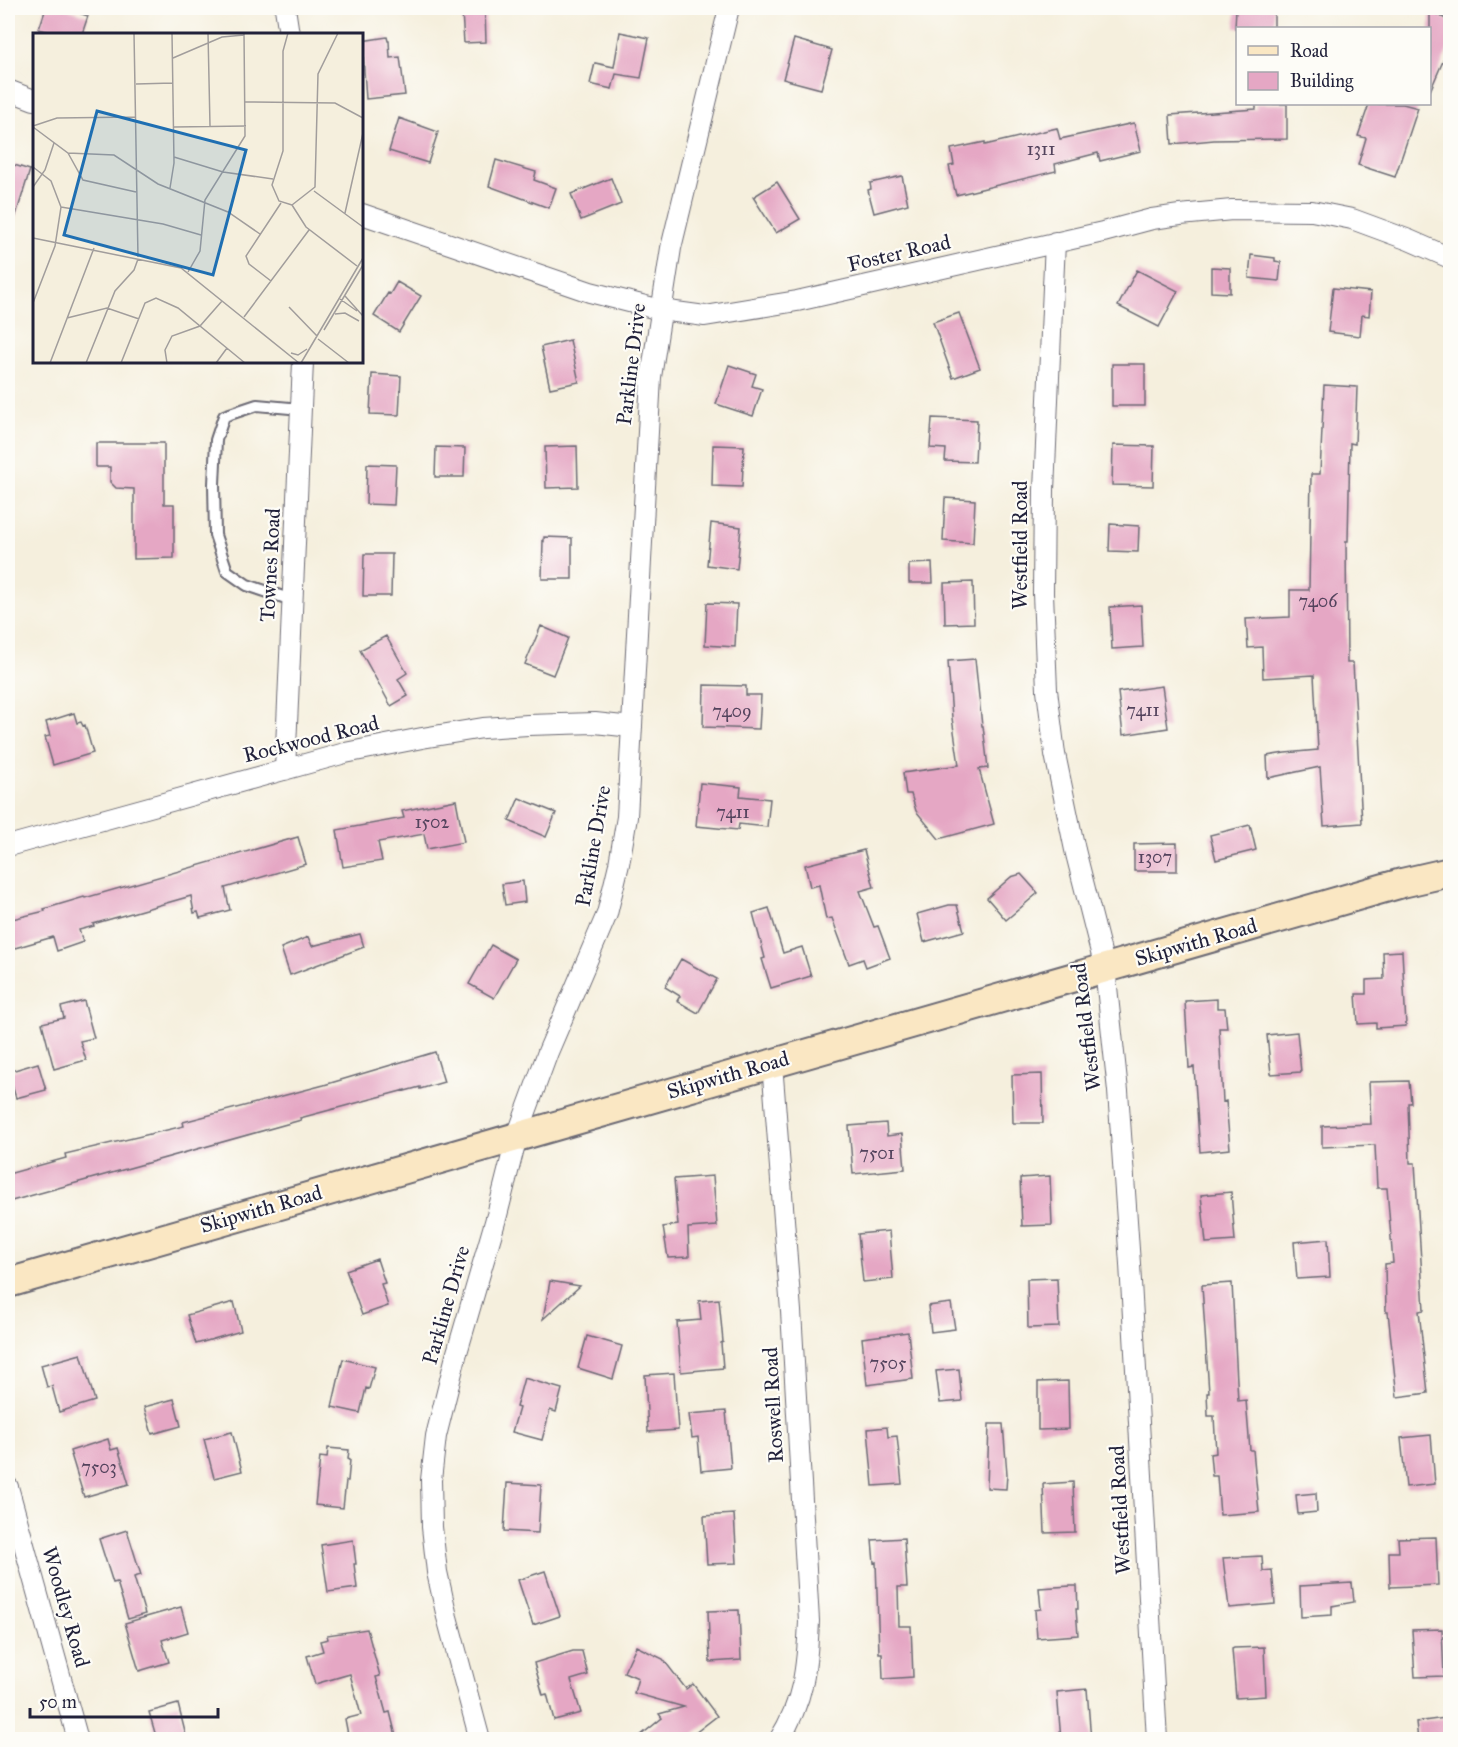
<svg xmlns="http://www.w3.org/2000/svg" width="1458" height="1747" font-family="'IM FELL Great Primer',serif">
  <rect width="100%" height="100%" fill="#fdfcf7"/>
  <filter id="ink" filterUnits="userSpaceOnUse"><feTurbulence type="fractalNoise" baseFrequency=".0167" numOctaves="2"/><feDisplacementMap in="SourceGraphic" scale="12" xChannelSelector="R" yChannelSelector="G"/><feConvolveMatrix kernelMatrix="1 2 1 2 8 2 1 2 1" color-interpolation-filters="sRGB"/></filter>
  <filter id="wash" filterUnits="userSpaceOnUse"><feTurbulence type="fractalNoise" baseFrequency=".008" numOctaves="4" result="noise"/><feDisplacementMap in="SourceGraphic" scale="24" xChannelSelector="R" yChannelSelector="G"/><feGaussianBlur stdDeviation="1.35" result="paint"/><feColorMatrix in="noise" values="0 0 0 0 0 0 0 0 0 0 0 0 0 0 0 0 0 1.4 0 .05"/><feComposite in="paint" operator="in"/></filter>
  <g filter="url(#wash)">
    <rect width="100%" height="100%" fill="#f5efdd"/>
    <g id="blocks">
      <path fill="#e5a7c4" d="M46 8H64L88 16 82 34H56L39 29Z
        M1236 8H1274V28H1235Z
        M485 11 486 42 464 43 462 12Z
        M1430 11 1450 21V45L1430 91Z
        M620 32 649 38 641 78 616 74 612 89 590 84 595 63 614 67Z
        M387 37 388 41H389L390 58 400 57 405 95 366 99 362 41Z
        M794 39 832 50 821 89 783 79Z
        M1256 104H1287V139L1214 140 1172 144 1170 115 1256 109Z
        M1369 104H1403L1418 108 1395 177 1358 165 1366 138 1358 136Z
        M399 118 438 132 428 163 389 151Z
        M1134 123 1141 151 1100 161 1098 153 1055 164 1056 171 956 195 949 166 954 165 951 149 985 142V145L1057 128 1060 139Z
        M496 160 536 172 534 180 556 188 549 208 489 186Z
        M8 163 30 170 12 228H8Z
        M902 176 908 204 874 213 868 190 871 189 870 183Z
        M611 178 621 204 581 220 571 194Z
        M777 182 800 219 776 233 753 197Z
        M1251 255 1275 258V261L1281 262 1279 281 1249 278Z
        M1211 267 1230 268V293L1211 292Z
        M1137 270 1178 291 1159 327 1118 306Z
        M397 282 421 296 399 332 374 316 388 293 390 294Z
        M1333 288 1371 292 1369 316 1362 315 1360 336 1328 332Z
        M959 313 980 368 953 378 933 322Z
        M570 340 579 382 550 388 541 347Z
        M1112 364H1145V406H1112Z
        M729 365 756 374 752 386 762 389 753 416 716 404Z
        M372 374 401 376 399 415 370 414Z
        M1324 385 1357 387 1355 444 1350 443 1348 541H1346L1347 663H1353L1362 823 1324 826 1320 767 1268 778 1267 756 1285 753 1318 750 1314 675 1263 678 1262 647 1248 648 1246 619 1290 617V590H1309L1311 474H1320Z
        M932 418 977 420 975 462 945 461 946 449 930 448Z
        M96 443H164V504H174V558L134 559V489L116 488 110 482V467H96Z
        M713 445 744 446 742 487 712 486Z
        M1113 445 1154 446 1153 486 1112 485Z
        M577 446 578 487 546 488 545 447Z
        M436 447 465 448 464 477H435Z
        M367 464 396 465 394 505 366 504Z
        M945 498 975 500 973 543 943 541Z
        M711 523 741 527 737 569 707 565Z
        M1110 524 1139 526 1138 552 1109 551Z
        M544 537 572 538V579H542L543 540 544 541Z
        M364 554H392L391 596H363Z
        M932 563 933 583H909V564Z
        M973 582 974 623 945 624 944 583Z
        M707 603 737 604 735 647 705 645Z
        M1141 605 1143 647 1112 649 1110 607Z
        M541 626 568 638 553 675 525 664Z
        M386 636 407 673 398 679 408 696 391 706 360 650Z
        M975 659 982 726H983L988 768 979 769 994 824 939 839 916 811 911 794H906L903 773 959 765 952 718 948 661Z
        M704 685 746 686V695H761L759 729 703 727Z
        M1162 686 1168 728 1123 735 1118 692Z
        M74 713 77 723 81 722 83 726 85 725 93 753 53 765 45 737 50 736 46 722Z
        M700 783 741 787 740 796 770 799 767 827 739 824 738 830 696 826Z
        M519 798 556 813 546 837 509 821Z
        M456 800 464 842 427 849 424 834 378 842 382 861 343 867 337 830 404 818 402 811Z
        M1250 825 1256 850 1216 860 1210 835Z
        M298 837 306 864 225 888 230 910 200 918 198 912 194 913 191 896 93 924 94 926 79 930 83 942 57 951 53 937 8 950V920L45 911 44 909 84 897 85 898Z
        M1177 843V871H1134V844Z
        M864 850 874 887 860 891 874 927 878 926 890 958 866 967 863 959 849 964 832 918 826 919 819 885 810 887 805 865Z
        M1021 874 1038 893 1006 920 987 898 1011 877Z
        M523 881 525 902 505 905 502 884Z
        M949 905H957L964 931 924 942 917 914Z
        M769 908 783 953 802 947 811 976 771 988 762 959 765 958 753 913Z
        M360 934 364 947 290 975 281 948 308 937 312 946Z
        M491 945 516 959 494 998 469 984Z
        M1402 951 1406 1026 1376 1028V1023L1358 1024 1356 994H1366V980L1384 979 1383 952Z
        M681 959 717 979 698 1013 677 1001 680 996 665 987Z
        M1217 999V1008H1225L1227 1028H1219L1223 1102 1226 1101 1230 1149 1200 1152 1194 1067 1189 1068 1185 1001Z
        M84 1001 94 1038 80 1041 86 1060 54 1069 42 1023 64 1018 61 1007Z
        M1297 1032 1301 1072 1271 1074 1267 1035Z
        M435 1052 444 1082 420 1089V1087L405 1091V1090L300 1118 301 1120 8 1202V1174L66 1158 65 1154 184 1126 183 1122 324 1085Z
        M38 1063 46 1090 16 1098 8 1072Z
        M1042 1074 1043 1123H1013L1012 1075Z
        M1409 1081 1411 1103H1408L1410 1163H1415L1424 1310 1419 1311 1428 1393 1397 1397 1388 1312H1386L1385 1264 1393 1263 1387 1188H1377L1375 1145 1322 1147V1126L1371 1124 1369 1082Z
        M886 1123 887 1136 902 1134 905 1169 853 1174 849 1126Z
        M713 1176 717 1226 688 1228 689 1257 668 1258 663 1227 678 1225 674 1179Z
        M1050 1176 1052 1225 1022 1226 1020 1178Z
        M1231 1192 1235 1241 1206 1243 1201 1195Z
        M889 1231 893 1279 863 1282 858 1234Z
        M1328 1239 1330 1277 1297 1279 1294 1242Z
        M377 1259 385 1283 381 1284 388 1306 362 1315 346 1270Z
        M1057 1278 1059 1327 1028 1328 1027 1279Z
        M550 1281 580 1286 543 1319Z
        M1232 1283 1238 1401 1246 1400 1250 1450H1253L1259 1512 1220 1515 1217 1476H1212L1210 1454 1216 1453 1214 1416H1208L1207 1393H1209L1202 1285Z
        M719 1299 723 1342 721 1343 723 1368 681 1372 677 1322 701 1320 699 1301Z
        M234 1302 241 1331 196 1344 187 1315Z
        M951 1303 955 1329 931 1332 928 1306Z
        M908 1332 913 1379 867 1385 862 1338Z
        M587 1336 622 1346 613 1379 578 1368Z
        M81 1354 95 1401 59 1412 52 1386 47 1387 41 1365Z
        M343 1359 375 1367 369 1389 366 1388 360 1413 332 1407Z
        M959 1369 962 1401 940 1403 936 1371Z
        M674 1373 678 1430 648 1432 645 1375Z
        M524 1378 562 1389 556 1412 550 1410 542 1440 512 1432 519 1408 516 1407Z
        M1068 1381 1069 1429 1038 1430V1382Z
        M174 1399 181 1426 152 1434 144 1407Z
        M726 1411 731 1468 701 1471 698 1437 692 1438 689 1414Z
        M989 1424H1003L1007 1474 1006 1489 987 1488Z
        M887 1427 888 1437 897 1436 902 1484 873 1486 868 1429Z
        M232 1432 242 1471 214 1478 204 1439Z
        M1431 1435 1435 1484 1406 1487 1401 1438Z
        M108 1439 111 1450 118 1448 129 1484 84 1497 70 1451Z
        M328 1448 349 1450 348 1459 350 1460 348 1481H346L343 1508 315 1505 320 1457 327 1458Z
        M1073 1482 1075 1532 1045 1533 1043 1484Z
        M507 1483 541 1485 538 1533 504 1531Z
        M1316 1493 1317 1512 1298 1514 1296 1495Z
        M734 1514 737 1563 707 1564 704 1516Z
        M127 1530 141 1575 134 1577 145 1614 128 1619 117 1582 113 1583 99 1539Z
        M1436 1537 1438 1585 1390 1587 1389 1552H1399L1398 1538Z
        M904 1538 907 1587H898L899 1626H911L913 1677 883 1679 882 1653H879L876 1562 874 1563 872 1540Z
        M353 1540 356 1564H354L357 1588 328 1592 321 1545Z
        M1262 1556 1263 1571 1272 1570 1275 1604 1229 1608 1223 1558Z
        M545 1571 560 1616 533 1625 518 1580Z
        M1352 1583 1354 1602 1332 1606V1615L1301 1617 1300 1586Z
        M1071 1586H1077L1078 1609H1076L1078 1635 1037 1638 1035 1610 1041 1609 1039 1588Z
        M181 1607 188 1632 162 1640 169 1662 139 1671 125 1623Z
        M739 1610 741 1660 710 1662 708 1611Z
        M367 1629 380 1676 376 1677 386 1713 390 1712 397 1740H349L345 1719 361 1715 350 1674 315 1684 307 1656 323 1651 320 1641 328 1639 327 1635Z
        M1442 1629 1444 1676 1415 1677 1412 1630Z
        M636 1646 663 1659 686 1689 693 1684 717 1716 686 1740H635L662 1718 659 1714 684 1707 634 1693 638 1678 624 1672Z
        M1264 1647 1266 1696 1236 1698 1232 1649 1234 1648Z
        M573 1651H582L588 1675 571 1680 581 1713 554 1720 547 1694 543 1695 534 1663Z
        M1087 1689 1091 1740H1061L1057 1692Z
        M178 1704 187 1740H157L149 1712Z
        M1445 1718 1449 1740H1418L1416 1722Z"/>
    </g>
  </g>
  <g filter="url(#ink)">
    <use href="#blocks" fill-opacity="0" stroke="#6c6a74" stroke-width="1.5"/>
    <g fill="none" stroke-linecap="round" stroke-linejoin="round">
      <g stroke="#6c6a74" stroke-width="14">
        <path id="lane" d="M292 600 247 585 227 571 215 535 214 484 216 440 224 416 257 405 301 409"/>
      </g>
      <g stroke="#6c6a74" stroke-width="22">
        <path id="street" d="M285 8 289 34
          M8 90 34 100
          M362 214 590 292 661 310 705 316 797 301 1103 232 1152 219 1180 215 1232 210 1312 211 1352 219 1409 240 1450 258
          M1055 242 1044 490 1043 593 1047 690 1055 754 1075 850 1105 968 1118 1091 1130 1264 1157 1740
          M285 770 303 362
          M8 846 345 753 422 738 483 728 528 725 595 723 632 727
          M772 1063 791 1311 809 1621C807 1667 804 1700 779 1740
          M8 1487 78 1740
          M480 1740 447 1617 437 1572 432 1527 431 1480 436 1436 456 1356 497 1215 517 1136 548 1052 607 914 619 864 627 817 651 377 671 248 729 8"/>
      </g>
      <g stroke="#6c6a74" stroke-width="32">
        <path id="secondary" d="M8 1283 1402 883 1450 872"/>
      </g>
      <use href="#lane" stroke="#fff" stroke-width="10"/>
      <use href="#street" stroke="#fff" stroke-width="20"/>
      <use href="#secondary" stroke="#fae7c3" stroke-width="28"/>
    </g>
  </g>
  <g text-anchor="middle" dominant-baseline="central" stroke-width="4.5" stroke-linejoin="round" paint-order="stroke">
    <g font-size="18" fill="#53435d">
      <text x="1041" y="149">1311</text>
      <text x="1318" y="601">7406</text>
      <text x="1143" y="710">7411</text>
      <text x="732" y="711">7409</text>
      <text x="733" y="812">7411</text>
      <text x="432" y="822">1502</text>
      <text x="1155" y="857">1307</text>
      <text x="877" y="1153">7501</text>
      <text x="888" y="1363">7505</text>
      <text x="99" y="1467">7503</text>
    </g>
    <g font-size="21" fill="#22223b" stroke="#fdfcf7">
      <text transform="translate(899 253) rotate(-13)">Foster Road</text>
      <text transform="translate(631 364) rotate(-83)">Parkline Drive</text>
      <text transform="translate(1020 545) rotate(-90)">Westfield Road</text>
      <text transform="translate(270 565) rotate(-87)">Townes Road</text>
      <text transform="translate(311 739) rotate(-14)">Rockwood Road</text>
      <text transform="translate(593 846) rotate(-80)">Parkline Drive</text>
      <text transform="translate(1196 942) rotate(-16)">Skipwith Road</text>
      <text transform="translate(1086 1027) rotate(-97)">Westfield Road</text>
      <text transform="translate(728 1075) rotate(-16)">Skipwith Road</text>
      <text transform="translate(261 1209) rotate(-16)">Skipwith Road</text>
      <text transform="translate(446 1305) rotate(-74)">Parkline Drive</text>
      <text transform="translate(773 1405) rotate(-93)">Roswell Road</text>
      <text transform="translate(1120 1510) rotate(-93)">Westfield Road</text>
      <text transform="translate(66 1607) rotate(74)">Woodley Road</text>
    </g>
  </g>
  <g transform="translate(33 33)">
    <rect width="330" height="330" fill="#f5efdd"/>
    <path fill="none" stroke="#a19d9c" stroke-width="1.5" d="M101 0 105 224M175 0 177 93M255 0 250 18V118L239 152 246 168 259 172M140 25 189 4 211 2M103 51 140 50M212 69 302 70 330 85M0 93 24 85 102 84M0 94 35 120 81 122 125 151 195 179 227 201M141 94 213 93M35 120 50 147 103 159M141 124 190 139 240 146M0 134 18 148 28 174 22 213 0 270M0 154 12 137 21 110M137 155 141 130 139 0M281 158 330 194M259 172 282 154 285 41 305 0M259 172 273 194 324 233M28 174 130 191 168 202M312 180 330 100M0 205 148 235 266 330M155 239 167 218 172 167 212 103 211 0M238 248 216 231 213 223 248 170M312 263 330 283M307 266 324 278M256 274 284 303M302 281 312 280 326 288M211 284 276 197M34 285 74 275 106 286M291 297 330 232M285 306 316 330M258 320 265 322 274 316M17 330 61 215M53 330 82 258 101 237 105 226M88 330 112 270 123 265 145 275 212 330M134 330 132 317 139 303 167 293 189 268M183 330 194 315M268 330 330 225"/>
    <path fill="#1f6fb2" fill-opacity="0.15" stroke="#1f6fb2" stroke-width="3" d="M64 78 213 117 180 242 31 202Z"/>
    <rect width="330" height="330" fill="none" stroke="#22223b" stroke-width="3"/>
  </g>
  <rect width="1458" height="1747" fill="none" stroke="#fdfcf7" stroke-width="30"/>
  <rect x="1236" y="27" width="195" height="78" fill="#fdfcf7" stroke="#a5a5ac" stroke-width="1.5"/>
  <rect x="1248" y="46" width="30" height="9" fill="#fae7c3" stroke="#a5a5ac" stroke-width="1.5"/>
  <text x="1290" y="57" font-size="18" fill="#22223b">Road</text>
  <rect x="1248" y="72" width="30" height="18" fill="#e5a7c4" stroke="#a5a5ac" stroke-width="1.5"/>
  <text x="1290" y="87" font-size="18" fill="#22223b">Building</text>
  <path d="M30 1708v9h188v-9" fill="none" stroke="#22223b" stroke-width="3"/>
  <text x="39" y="1708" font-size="18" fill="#22223b" stroke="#fdfcf7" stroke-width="4.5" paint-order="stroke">50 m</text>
</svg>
